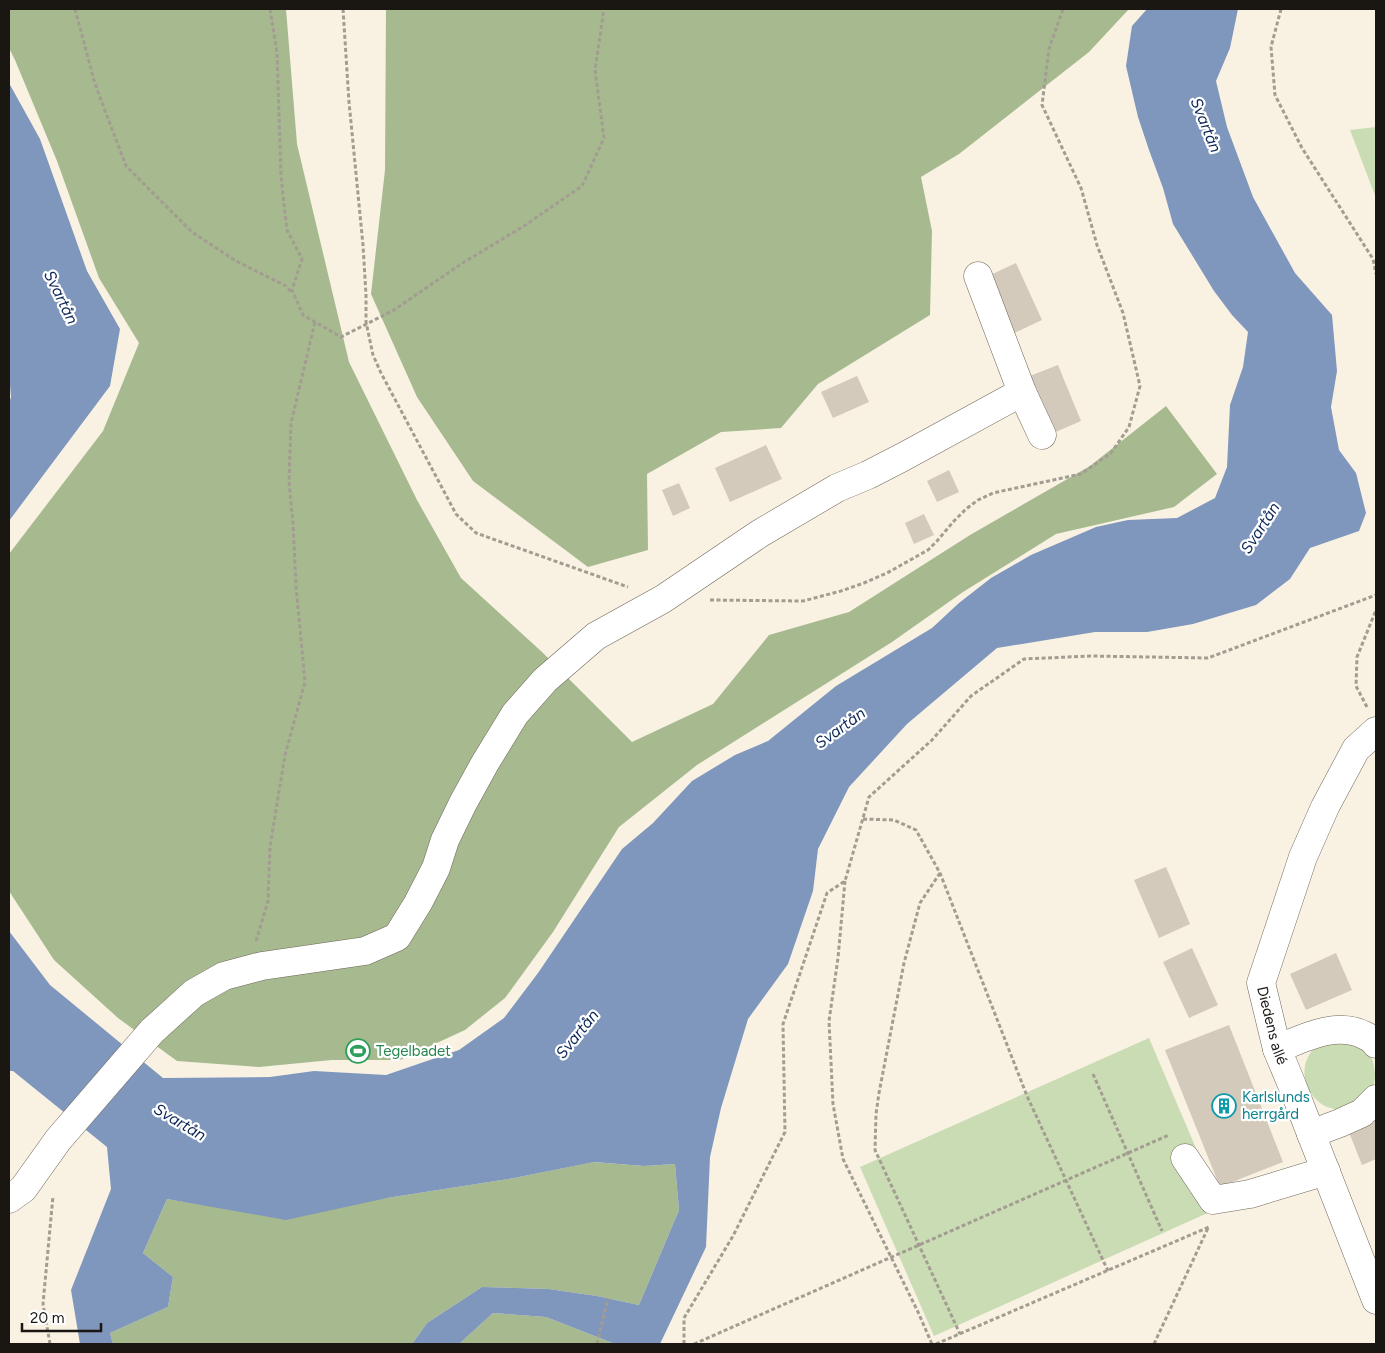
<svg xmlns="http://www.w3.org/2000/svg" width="1385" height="1353" font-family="Figtree,sans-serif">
  <rect width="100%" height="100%" fill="#f9f2e3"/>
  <path fill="#cadcb3" d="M1376 127V198L1350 130Z
    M1149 1038 1221 1207 934 1336 860 1167Z
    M1351 1040C1356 1044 1365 1048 1369 1054 1373 1058 1374 1066 1375 1072 1376 1089 1367 1097 1353 1104 1350 1106 1346 1108 1342 1109 1319 1112 1301 1087 1305 1066 1306 1059 1311 1050 1317 1046 1322 1043 1343 1041 1351 1040Z"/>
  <path fill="#a7ba8f" d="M9 9H286L297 144 349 362 417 500 461 578 542 652 632 742 713 704 769 635 849 612 970 535 1090 466 1166 406 1217 474 1174 507 1056 534 963 592 892 642 697 765 619 827 553 932 505 998 465 1030 400 1060H332L259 1067 177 1061 118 1018 54 960 9 891V554L103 431 139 343 99 278 57 161 15 60 9 48Z
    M386 9H1129L1089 52 959 154 921 177 932 231 930 315 818 384 781 428 721 432 647 474 648 550 588 567 473 481 417 397 371 294 385 170Z
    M593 1162 644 1166 675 1164 679 1210 639 1305 597 1296 549 1289 482 1287 427 1323 412 1344H113L110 1333 168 1307 173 1277 143 1253 167 1199 205 1205 387 1198 514 1178Z
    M493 1313 546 1317 615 1344H459Z"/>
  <path fill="#7f96bd" d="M1147 9H1238L1230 48 1216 81 1227 127 1253 197 1295 273 1332 315 1337 371 1331 407 1339 450 1356 473 1366 513 1359 531 1310 548 1290 579 1256 605 1193 624 1147 632H1095L997 648 907 724 849 787 818 849 813 891 788 964 748 1019 721 1108 710 1157 706 1247 660 1344H615L546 1317 493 1313 459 1344H412L427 1323 482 1287 549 1289 597 1296 639 1305 679 1210 675 1164 644 1166 594 1162 514 1178 387 1198 286 1220 167 1199 143 1253 173 1277 168 1307 110 1333 113 1344H80L71 1290 111 1189 107 1147 13 1071H9V931L50 985 163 1078 270 1077 314 1071 386 1075 459 1050 504 1018 538 973 622 849 653 823 692 781 735 755 768 741 836 686 932 628 959 603 991 578 1031 555 1096 527 1128 520 1177 518 1215 498 1227 467 1230 405 1243 367 1248 332 1232 315 1214 291 1173 224 1163 188 1149 150 1138 117 1126 66 1132 26Z
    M9 83 40 139 87 271 120 329 110 386 9 521V403L11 397 9 373Z"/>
  <path fill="#d4cabc" d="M1016 263 1042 320 1012 334 986 277Z
    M1058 365 1081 421 1051 434 1027 377Z
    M857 376 869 402 833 418 821 392Z
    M766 445 782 479 730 502 715 468Z
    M949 470 959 492 937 502 927 481Z
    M679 483 690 508 673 516 662 490Z
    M924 514 934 535 914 544 905 523Z
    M1166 867 1190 924 1159 938 1134 880Z
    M1192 948 1218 1005 1189 1018 1163 962Z
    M1336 953 1352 990 1306 1010 1290 974Z
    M1229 1025 1283 1162 1220 1187 1165 1050Z
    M1376 1113V1159L1362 1165 1346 1125Z"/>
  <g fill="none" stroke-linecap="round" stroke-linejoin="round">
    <g stroke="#6d665a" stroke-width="29">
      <g id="minor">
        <path d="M978 276 1022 392 1042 435"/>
        <path id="s1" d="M1376 731 1356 749 1325 807 1303 857 1261 983 1277 1049 1292 1085 1376 1300"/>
        <path d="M1277 1049C1304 1038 1336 1021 1364 1035 1370 1038 1373 1039 1376 1044"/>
        <path d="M1311 1134 1340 1123 1362 1113 1376 1099"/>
        <path d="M1185 1158 1213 1200 1250 1194 1326 1171"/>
        <path d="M9 1199 23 1189 58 1140 152 1031 194 993 224 976 262 966 365 951 397 937 418 903 436 868 445 840 463 803 485 763 515 714 545 680 596 636 663 599 759 534 837 488 868 475 903 457 1022 392"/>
      </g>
    </g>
    <path stroke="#a29c91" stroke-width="3" stroke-dasharray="4 2.5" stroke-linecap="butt" d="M75 9 95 84 126 166 192 232 236 261 286 286 292 293
      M270 9 277 53 281 176 284 204 287 230 302 259 292 290 303 315 341 337 394 310 461 264 524 226 582 186 604 138 595 70 603 16V9
      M343 9 349 102 363 245 366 295V322L373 355 381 373 456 514 476 533 628 587
      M1281 9 1271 47 1275 95 1302 148 1373 259 1376 274
      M710 600 803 601 841 591 864 583 887 573 928 550 937 541 954 521 966 509 978 500 993 493 1081 474 1111 453 1129 427 1140 386 1123 313 1097 245 1081 188 1042 105 1049 49 1063 9
      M1367 707 1356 686 1357 657 1376 610
      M863 819 894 820 916 830 940 873 1027 1096 1108 1271
      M940 873 920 903 904 963 879 1093 876 1114 875 1150 960 1334
      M845 881 838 958 829 1021 833 1104 843 1159 918 1312 932 1344
      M256 941 268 901 270 847 285 755 305 682 296 586 293 524 289 481 291 423 315 322
      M1093 1074 1162 1231
      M50 1344 43 1304 53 1196
      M597 1344 608 1298
      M684 1344V1318L733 1236 785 1132 783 1024 827 893 845 881 869 797 932 740 971 696 1024 659 1091 656 1208 658 1376 595
      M694 1344 1169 1135
      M936 1344 1209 1227
      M1154 1344 1208 1228"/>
    <use href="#minor" stroke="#fff" stroke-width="28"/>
  </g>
  <defs>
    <g id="stadium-ring" transform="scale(1.25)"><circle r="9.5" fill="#fff" stroke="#2e9e5b" stroke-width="1.5"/><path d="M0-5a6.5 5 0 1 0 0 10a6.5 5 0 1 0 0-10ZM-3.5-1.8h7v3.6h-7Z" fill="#2e9e5b"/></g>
    <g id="building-ring" transform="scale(1.25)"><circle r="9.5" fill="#fff" stroke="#0f9aa8" stroke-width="1.5"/><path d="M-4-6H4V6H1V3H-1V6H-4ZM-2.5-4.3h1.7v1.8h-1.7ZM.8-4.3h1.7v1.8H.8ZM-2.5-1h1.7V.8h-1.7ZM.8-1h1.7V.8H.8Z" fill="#0f9aa8"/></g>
  </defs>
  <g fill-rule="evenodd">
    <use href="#stadium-ring" x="358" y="1051"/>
    <use href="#building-ring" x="1224" y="1106"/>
  </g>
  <g text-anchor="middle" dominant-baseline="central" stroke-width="4.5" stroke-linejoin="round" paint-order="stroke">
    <g font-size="15" fill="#1a1712" stroke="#fff">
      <text stroke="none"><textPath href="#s1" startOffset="324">Diedens allé</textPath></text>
    </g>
    <g font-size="15" fill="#27864d" stroke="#fff" text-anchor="start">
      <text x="376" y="1051">Tegelbadet</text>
    </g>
    <g font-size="15" fill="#0d838f" stroke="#fff" text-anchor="start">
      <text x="1242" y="1097">Karlslunds<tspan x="1242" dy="17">herrgård</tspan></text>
    </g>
    <g font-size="16" font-style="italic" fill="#0c2757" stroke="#fff">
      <text transform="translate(1206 125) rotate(68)">Svartån</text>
      <text transform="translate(61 297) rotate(64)">Svartån</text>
      <text transform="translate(1260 528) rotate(-57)">Svartån</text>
      <text transform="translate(840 728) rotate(-36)">Svartån</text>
      <text transform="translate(577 1034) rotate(-51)">Svartån</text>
      <text transform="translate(180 1122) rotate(31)">Svartån</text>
    </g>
  </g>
  <rect width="1385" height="1353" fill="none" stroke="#1a1712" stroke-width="20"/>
  <path d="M22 1323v8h79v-8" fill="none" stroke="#1a1712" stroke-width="2.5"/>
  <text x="30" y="1323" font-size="15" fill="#1a1712" stroke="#ffffff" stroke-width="4" paint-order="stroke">20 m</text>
</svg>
